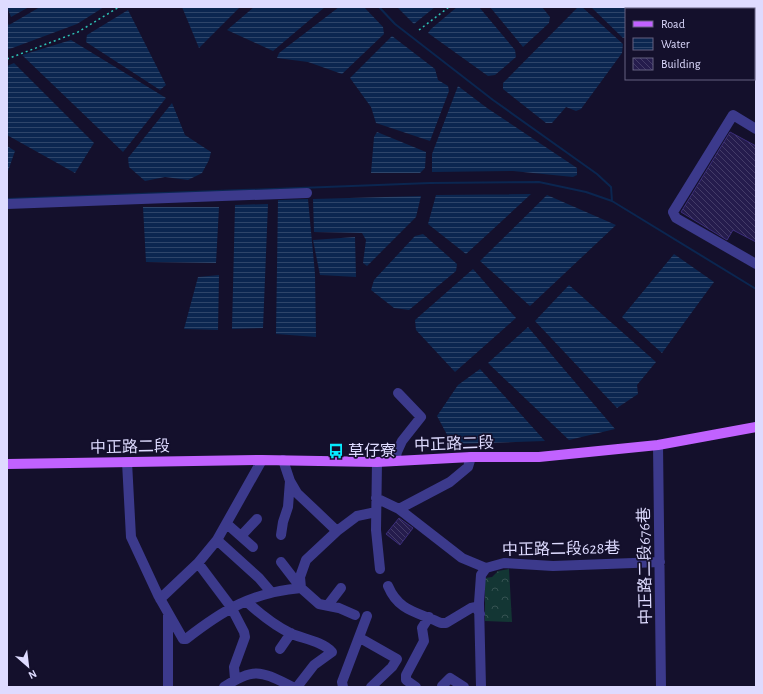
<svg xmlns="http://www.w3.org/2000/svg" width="763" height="694" font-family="'Alegreya Sans','Noto Sans TC',sans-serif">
  <defs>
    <pattern id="forest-crowns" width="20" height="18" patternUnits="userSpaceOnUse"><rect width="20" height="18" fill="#133634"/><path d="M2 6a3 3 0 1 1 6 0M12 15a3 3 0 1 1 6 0" fill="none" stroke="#355252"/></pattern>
    <pattern id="water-rules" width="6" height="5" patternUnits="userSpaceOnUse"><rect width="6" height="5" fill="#0b2650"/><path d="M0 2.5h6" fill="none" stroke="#2e456a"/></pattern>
    <pattern id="building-back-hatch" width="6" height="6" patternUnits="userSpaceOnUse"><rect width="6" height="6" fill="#251c4d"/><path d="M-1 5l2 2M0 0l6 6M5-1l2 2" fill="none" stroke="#443c68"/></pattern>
  </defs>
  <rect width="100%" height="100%" fill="#14102c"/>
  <path fill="url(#forest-crowns)" d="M509 569 512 622 485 621V578L492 577 498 571Z"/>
  <path fill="url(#water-rules)" d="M7 7H29L11 17Z
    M40 7H104L77 24 7 50V23L9 25Z
    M182 7H240L199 48Z
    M254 7H325L273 51 227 30Z
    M339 7H364L383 27 384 34 342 74 308 62 277 58 279 53Z
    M397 7H435L414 24Z
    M457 7H479L515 50 516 57 495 75 488 76 428 33 431 29Z
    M490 7H542L550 17 549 23 523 47Z
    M582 7 623 44 622 53 581 109 576 111 566 107 552 123H546L503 89V83L577 8Z
    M591 7H652L650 9H626V37L623 38Z
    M128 10 166 85 160 90 86 42 87 35Z
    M392 36 435 69 438 80 448 86 449 91 430 141 376 123 371 107 350 78Z
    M71 40 166 98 123 152 22 55Z
    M14 63 94 143 75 173 7 135V66Z
    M458 86 487 108 577 168V175L573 177 513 171 432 172V154Z
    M172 103 185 135 211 152 209 160 202 173 188 180 165 177 145 181 129 167 128 158Z
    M377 132 426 152 425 168 420 173H371L374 137Z
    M7 146 15 151 7 174Z
    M531 194 466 254 428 224 436 195Z
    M547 195 616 225 530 306 480 261Z
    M421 196 416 217 367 266 363 263 366 240 362 233 314 232 313 199Z
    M308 199 315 274 316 337 276 334 278 200Z
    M268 204 263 328 232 329 235 205Z
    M143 207H219L216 263 146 262Z
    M423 234 457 264 456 271 409 310 394 308 371 290 374 280 415 236Z
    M355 237 356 277 320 275 313 240Z
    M674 254 714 282 662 353 622 317Z
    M473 269 516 318 455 372 416 330 415 320Z
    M219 275 218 330 184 329 198 277Z
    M569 285 656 362 637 385 638 394 617 408 535 321Z
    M528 327 615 429 569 440 488 363Z
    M480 369 545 441 452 444 437 416 458 385Z"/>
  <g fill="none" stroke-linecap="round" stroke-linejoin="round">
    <path stroke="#0b2650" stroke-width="2" d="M379 7 395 24 493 100 597 174 611 187 612 201
      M7 199 430 183 539 182 586 192 612 201 756 289"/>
  </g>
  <path fill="url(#building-back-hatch)" stroke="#3b2d7a" d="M730 132 756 146V242L733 230 727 240 681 212Z
    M399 518 413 528 400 545 386 534Z"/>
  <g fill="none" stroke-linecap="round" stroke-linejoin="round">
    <path stroke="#2dc1b5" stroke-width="1.5" stroke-dasharray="2 3" stroke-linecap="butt" d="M419 30 449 7
      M7 59 78 32 119 7"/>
    <path stroke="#3c3a8c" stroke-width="10" d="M756 129 733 115 673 212 676 218 756 264
      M7 204 307 193
      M658 445 661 687
      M283 460 290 481 297 493 337 531
      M395 461 397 452 402 441 421 417 398 393
      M127 462 131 537 158 595 183 639H186C223 610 253 592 301 588L319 604 339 608 355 615
      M377 462 376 530 380 569
      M376 498 399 509 462 558 486 568
      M399 509 450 482 468 467 471 457
      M227 524 253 547
      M281 535 283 522 288 507 290 481
      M241 536 257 519
      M217 540 259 578 271 592
      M281 562 301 588
      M198 563 231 607 244 632 245 637 234 667 235 679
      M388 586C399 612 418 612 441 623H446L471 608 476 607 480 614
      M301 588 300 577 306 560 337 531 357 516 376 512
      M160 599 198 563 217 540 262 460
      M246 601C260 614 275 626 292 634 305 639 323 642 332 652L314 665 297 687
      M328 605 341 588
      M168 615V687
      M360 638 397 659 392 667 371 687
      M280 649 291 633
      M442 686 450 678 464 687
      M224 687C255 666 262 672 293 687
      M343 687 342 682 367 616
      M416 687 406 680V675L424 641 422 628 429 617
      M481 687 479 603 481 575 486 568 504 563 553 566 660 562"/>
    <path stroke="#c162ff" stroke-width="10" d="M7 464 262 460 377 462 471 457H539L658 445 756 427"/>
  </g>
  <defs>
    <g id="bus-bare" transform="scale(1.2)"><path d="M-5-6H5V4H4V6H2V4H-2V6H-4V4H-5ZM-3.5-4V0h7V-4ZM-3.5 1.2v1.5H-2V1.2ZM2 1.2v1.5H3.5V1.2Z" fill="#07ebff" stroke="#14102c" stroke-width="2.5" paint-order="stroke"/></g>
  </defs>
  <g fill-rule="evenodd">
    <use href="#bus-bare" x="336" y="451"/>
  </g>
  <g text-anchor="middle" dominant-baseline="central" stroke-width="3.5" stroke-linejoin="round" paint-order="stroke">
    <g font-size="16" fill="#dedbff" stroke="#14102c">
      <text transform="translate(454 444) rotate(-2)">中正路二段</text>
      <text transform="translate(130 447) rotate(-1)">中正路二段</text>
      <text transform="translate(561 549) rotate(-1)">中正路二段628巷</text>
      <text transform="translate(645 566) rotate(-91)">中正路二段676巷</text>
    </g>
    <g font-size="16" fill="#dedbff" stroke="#14102c" text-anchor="start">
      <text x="348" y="451">草仔寮</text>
    </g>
  </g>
  <rect width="763" height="694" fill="none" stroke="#dedbff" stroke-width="16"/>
  <rect x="625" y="8" width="130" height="72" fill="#14102c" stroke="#656180"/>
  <rect x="633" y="21" width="20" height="6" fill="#c162ff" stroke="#656180"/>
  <text x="661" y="28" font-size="12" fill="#dedbff">Road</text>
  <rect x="633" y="38" width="20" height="12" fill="url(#water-rules)" stroke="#656180"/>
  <text x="661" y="48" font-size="12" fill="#dedbff">Water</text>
  <rect x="633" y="58" width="20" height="12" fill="url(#building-back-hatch)" stroke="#656180"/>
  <text x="661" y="68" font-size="12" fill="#dedbff">Building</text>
  <g transform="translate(28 666) rotate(152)" stroke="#14102c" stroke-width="3" paint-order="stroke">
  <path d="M0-3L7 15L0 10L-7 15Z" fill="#dedbff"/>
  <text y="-6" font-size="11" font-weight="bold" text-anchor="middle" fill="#dedbff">N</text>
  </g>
</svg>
